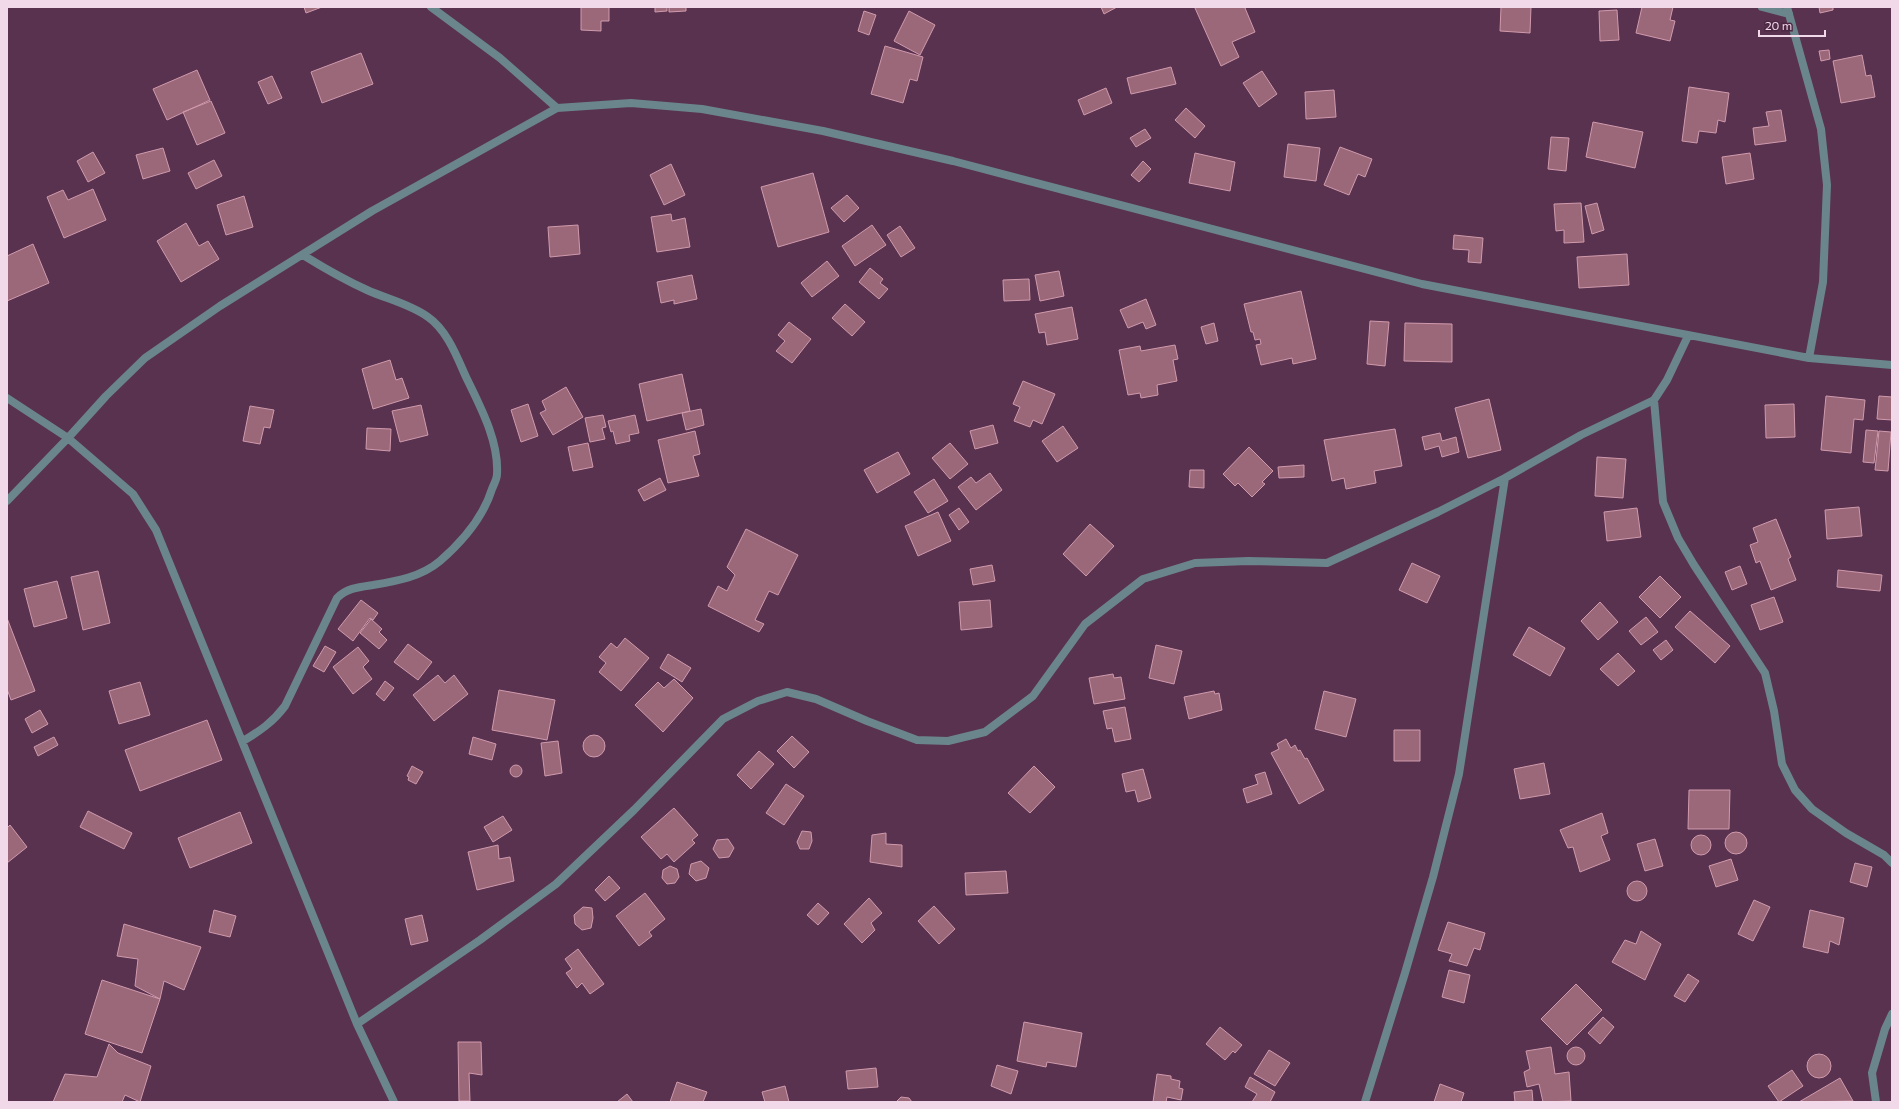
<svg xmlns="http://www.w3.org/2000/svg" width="1899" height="1109" font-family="Commissioner,sans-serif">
  <rect width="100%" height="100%" fill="#58324f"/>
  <path fill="#9b687a" stroke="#d09aac" d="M304 7H322L306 13Z
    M581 7H609V21H601V31L581 30Z
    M655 7H667V11L655 12Z
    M669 7H686V11L669 12Z
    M1101 7H1117L1104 14Z
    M1196 7H1247L1245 8 1255 32 1232 42 1239 57 1221 66 1195 8Z
    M1501 7H1531L1530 33 1500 31Z
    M1642 7H1673L1670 20 1675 21 1670 41 1636 33Z
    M1819 7H1833V10L1820 13Z
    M1617 10 1619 40 1600 41 1599 11Z
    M864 11 876 15 869 35 858 31Z
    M909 11 935 25 920 55 894 41Z
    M885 46 923 57 917 81 910 79 903 103 871 94Z
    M1829 50 1830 59 1821 61 1819 51Z
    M361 53 373 84 322 103 311 72Z
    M1862 55 1866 76 1871 75 1875 97 1841 103 1833 61Z
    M1171 67 1176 84 1131 94 1127 78Z
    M197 70 210 100 167 120 153 89Z
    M1262 71 1277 94 1259 107 1243 83Z
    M272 76 282 98 268 104 258 82Z
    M1689 87 1729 93 1725 122 1718 120 1716 133 1699 131 1697 143 1682 141Z
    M1106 88 1112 103 1084 115 1078 100Z
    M1334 90 1336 117 1306 119 1305 92Z
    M211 101 225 133 197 145 183 112Z
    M1186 108 1205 126 1195 138 1175 120Z
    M1781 110 1786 141 1755 145 1753 128 1769 126 1766 112Z
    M1593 122 1643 132 1635 168 1586 157Z
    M1145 129 1151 138 1136 147 1130 138Z
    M1551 137 1569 138 1566 171 1548 169Z
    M1288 144 1320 148 1316 181 1284 177Z
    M1340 147 1372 159 1365 177 1358 174 1349 195 1324 185Z
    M163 148 170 171 143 179 136 155Z
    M93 152 105 173 88 182 77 161Z
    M1195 153 1235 162 1230 191 1189 183Z
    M1750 153 1754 179 1726 184 1722 157Z
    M214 160 222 176 196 189 188 173Z
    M1143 161 1151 169 1139 182 1131 175Z
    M671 164 685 195 664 205 650 175Z
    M813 173 829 232 778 247 761 187Z
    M93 189 106 220 64 238 47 197 63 190 68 200Z
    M847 195 859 208 844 222 831 208Z
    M244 196 253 227 226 235 217 205Z
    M1581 203 1584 242 1564 243V230L1556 231 1554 204Z
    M1597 203 1604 230 1592 234 1585 206Z
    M671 214 672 221 685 218 690 247 657 252 651 217Z
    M186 223 199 246 208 241 219 259 181 282 157 241Z
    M578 225 580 254 550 257 548 227Z
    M872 225 886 245 855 266 842 246Z
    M900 226 915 248 901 257 887 235Z
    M1454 235 1483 238 1481 263 1468 262 1469 250 1453 249Z
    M33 244 49 283 7 301V256Z
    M1627 254 1629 285 1579 288 1577 257Z
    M827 261 839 276 812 297 801 283Z
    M870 268 883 279 880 283 888 289 879 299 859 282Z
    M1059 271 1064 296 1040 301 1035 275Z
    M692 275 697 299 674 304V300L661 303 657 282Z
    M1029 279 1030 300 1004 301 1003 280Z
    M1301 291 1316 359 1293 364 1292 358 1261 365 1256 345 1261 344 1260 339 1255 340 1253 332H1251L1244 304Z
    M1146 299 1156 325 1146 329 1143 322 1128 328 1120 310Z
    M845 304 865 322 852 336 832 318Z
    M1072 307 1078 339 1047 345 1045 332 1039 333 1035 314Z
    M1370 321 1389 322 1385 366 1367 364Z
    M789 322 811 339 792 363 776 351 785 341 778 335Z
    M1214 323 1218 341 1206 344 1201 327Z
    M1405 323 1452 324V362L1404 361Z
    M1175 345 1178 359 1173 360 1177 381 1157 385 1158 395 1141 398 1140 393 1128 395 1119 350 1140 346 1141 351Z
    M390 360 396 380 402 378 409 398 373 409 362 369Z
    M682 374 690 411 647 421 639 384Z
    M1023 381 1055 394 1042 424 1033 420 1030 427 1014 421 1020 407 1013 404Z
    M566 387 583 417 553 435 540 413 546 410 542 401Z
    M1826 396 1865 400 1863 420 1854 419 1851 453 1821 450Z
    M1879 396 1892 397V420L1877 419Z
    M1489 399 1501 450 1468 458 1455 408Z
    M528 404 538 436 521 442 511 410Z
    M1794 404 1795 437 1766 438 1765 405Z
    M421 405 428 435 400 442 392 411Z
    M250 406 274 410 270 428 264 427 260 444 243 441Z
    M701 409 704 425 686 430 682 413Z
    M603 415 606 427 602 428 605 439 590 442 585 418Z
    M635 415 639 433 629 435 630 441 616 444 613 431 611 432 608 421Z
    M993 425 998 443 975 449 970 431Z
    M1063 426 1078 448 1057 462 1042 441Z
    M367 428 391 429 390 451 366 449Z
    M1395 429 1402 466 1374 471 1376 483 1346 489 1344 478 1332 481 1324 440Z
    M1866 430 1878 431 1874 463 1863 462Z
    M695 431 700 454 693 456 699 476 668 483 658 440Z
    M1879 431 1891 432 1888 471 1875 470Z
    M1440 433 1442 441 1456 437 1459 452 1442 457 1439 446 1425 450 1422 437Z
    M588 443 593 467 573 471 568 447Z
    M950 443 968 464 950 479 932 458Z
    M1249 447 1273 471 1262 482 1265 484 1252 497 1238 483 1235 486 1223 474Z
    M898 452 910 474 877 493 864 470Z
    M1597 457 1626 459 1623 498 1595 496Z
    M1304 465V477L1279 478 1278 467Z
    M1190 470H1204V488L1189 487Z
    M990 473 1002 490 976 510 958 487 971 477 976 483Z
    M660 478 666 490 644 501 638 490Z
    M934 479 948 501 928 513 914 492Z
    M1859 507 1862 536 1827 539 1825 510Z
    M959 508 969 522 959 530 949 515Z
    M1637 508 1641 537 1607 541 1604 512Z
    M938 512 951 541 918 556 905 526Z
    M1776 519 1791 557 1788 559 1796 580 1771 590 1760 561 1756 563 1750 545 1758 542 1753 528Z
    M1090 524 1114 546 1086 576 1063 554Z
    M746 529 798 555 778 595 769 591 755 620 764 624 759 632 708 606 718 586 727 591 735 575 727 567Z
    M1412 563 1440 576 1427 603 1399 590Z
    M992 565 995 581 973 585 970 569Z
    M1740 566 1747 584 1732 590 1725 572Z
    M1838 570 1882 575 1880 591 1837 587Z
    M98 571 110 623 83 630 71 577Z
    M1660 576 1681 597 1660 618 1639 597Z
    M57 581 67 618 34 627 24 589Z
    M1774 597 1783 622 1760 630 1751 605Z
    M361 600 378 613 373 620 370 618 353 641 338 629Z
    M990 600 992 627 961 630 959 602Z
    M1600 602 1618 622 1598 640 1581 621Z
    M1690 611 1730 646 1715 663 1675 627Z
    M1646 617 1658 632 1641 645 1629 631Z
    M7 618 35 691 11 700 7 689Z
    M371 619 382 629 379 632 387 640 379 649 360 633Z
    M1529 627 1565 648 1550 676 1513 655Z
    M625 638 649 658 621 691 599 672 606 663 599 657 611 643 617 648Z
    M1666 640 1673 650 1661 660 1653 650Z
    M408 644 432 662 418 680 394 662Z
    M1156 645 1182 651 1174 684 1149 678Z
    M325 646 336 652 324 672 313 666Z
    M358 647 369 661 363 667 372 679 353 694 333 667Z
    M1618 653 1635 671 1618 686 1600 669Z
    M668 654 691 668 682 682 660 668Z
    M1113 674 1114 678 1121 677 1125 699 1094 704 1089 678Z
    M438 675 445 683 454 675 468 694 434 721 413 695Z
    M674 679 693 698 663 732 635 705 658 682 664 688Z
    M385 681 394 688 384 701 376 694Z
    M140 682 150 715 119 724 109 691Z
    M499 690 555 700 547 740 492 730Z
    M1214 691 1215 694 1219 693 1222 710 1189 719 1184 697Z
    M1324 691 1356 699 1346 737 1315 729Z
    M1125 707 1131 739 1115 742 1112 728 1107 729 1103 711Z
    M40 710 48 724 32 733 25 719Z
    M207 720 222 760 140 791 125 750Z
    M1394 730H1420V761H1394Z
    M583 746a11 11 0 1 1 22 0a11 11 0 1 1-22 0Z
    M792 736 809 752 794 768 777 751Z
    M54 737 58 745 38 756 34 747Z
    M473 737 496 744 492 760 469 754Z
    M1286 739 1291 748 1295 745 1298 751 1300 750 1305 759 1307 758 1324 790 1299 804 1271 753 1279 749 1277 744Z
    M558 741 562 773 545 776 541 743Z
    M759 751 774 764 751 789 737 775Z
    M1544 763 1550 794 1520 799 1514 769Z
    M510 771a6 6 0 1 1 12 0a6 6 0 1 1-12 0Z
    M412 766 423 772 416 784 408 780 409 777 407 776Z
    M1034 766 1055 787 1030 813 1008 793Z
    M1143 769 1151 798 1138 802 1135 790 1126 792 1122 774Z
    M1265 772 1272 794 1247 803 1243 789 1258 784 1255 775Z
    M786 784 804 796 784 825 766 813Z
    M1689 790H1730L1729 829H1688Z
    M674 808 698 835 692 840 695 843 674 862 667 854 661 859 641 837Z
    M88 811 132 833 124 849 80 827Z
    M240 812 252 843 190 868 178 838Z
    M1602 813 1608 833 1601 836 1610 860 1580 872 1573 847 1568 848 1560 830Z
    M503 816 512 830 493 842 484 827Z
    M10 825 27 847 7 863V828Z
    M802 831 811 832 812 841 809 849H800L797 842Z
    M1725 843a11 11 0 1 1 22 0a11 11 0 1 1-22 0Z
    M886 833V844L902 845V867L870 862 872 835Z
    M1691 845a10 10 0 1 1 20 0a10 10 0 1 1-20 0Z
    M728 839 734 848 729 857 719 858 713 849 717 840Z
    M1655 839 1663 866 1645 871 1637 844Z
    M498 845 499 859 510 857 514 881 477 890 468 852Z
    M1731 859 1738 880 1716 887 1709 866Z
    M701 861 709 868 706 878 696 881 689 874 691 864Z
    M1855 863 1872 867 1867 887 1850 882Z
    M670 866 677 869 679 877 675 883 667 884 662 878 663 870Z
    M1006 871 1008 893 966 895 965 873Z
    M609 876 620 888 605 901 595 890Z
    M1627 891a10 10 0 1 1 20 0a10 10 0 1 1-20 0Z
    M645 893 665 919 649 932 652 936 639 946 616 916Z
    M869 898 882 913 871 923 875 930 862 943 844 924Z
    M1754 900 1770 907 1753 941 1738 934Z
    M818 903 829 913 818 925 807 915Z
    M934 906 955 929 939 944 918 921Z
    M583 907 592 908 593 918 591 928 582 930 575 924 574 915Z
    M214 910 236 916 230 937 209 932Z
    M1810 910 1844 918 1839 945 1830 941 1828 953 1803 947Z
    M422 915 428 941 411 945 405 919Z
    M1448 922 1485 933 1480 950 1474 948 1467 966 1449 961 1452 954 1438 950Z
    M124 924 201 947 184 990 164 981 160 999 135 986 138 959 117 956Z
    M1641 931 1661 944 1645 980 1612 962 1625 940 1636 944Z
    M578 949 604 984 590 994 582 983 577 988 566 973 572 969 565 959Z
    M1449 970 1470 975 1464 1003 1442 997Z
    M1688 974 1699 981 1685 1002 1674 996Z
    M102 980 160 999 142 1053 85 1034Z
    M1576 984 1602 1010 1567 1045 1541 1019Z
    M1603 1017 1614 1027 1600 1044 1588 1033Z
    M1024 1022 1082 1033 1076 1067 1047 1062 1046 1067 1017 1061Z
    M1220 1027 1242 1045 1235 1053 1233 1051 1225 1060 1206 1044Z
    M458 1042H481L482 1075 469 1073 470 1101H459Z
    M109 1044 118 1053 151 1066 140 1102 125 1095 122 1102H53L65 1074 97 1077Z
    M1551 1047 1555 1074 1569 1072 1571 1101 1543 1102 1539 1084 1527 1087 1524 1072 1530 1069 1526 1051Z
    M1567 1056a9 9 0 1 1 18 0a9 9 0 1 1-18 0Z
    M1269 1050 1290 1063 1275 1086 1254 1074Z
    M1807 1066a12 12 0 1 1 24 0a12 12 0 1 1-24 0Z
    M997 1065 1018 1071 1011 1094 991 1086Z
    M876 1068 878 1087 848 1089 846 1071Z
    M1792 1070 1803 1086 1779 1102 1768 1086Z
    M1157 1074 1171 1076V1079L1180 1081 1179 1088 1183 1089 1181 1100 1167 1097 1166 1102H1153Z
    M1250 1077 1275 1092 1270 1102H1252L1257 1094 1245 1087Z
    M1840 1078 1853 1101 1799 1102Z
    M677 1082 707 1092 703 1102H670Z
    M1440 1084 1464 1093 1461 1102H1434Z
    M785 1086 789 1102H765L762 1092Z
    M1532 1090 1533 1102H1515L1514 1092Z
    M627 1094 633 1102H617Z
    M901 1097 909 1098 912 1102H896Z"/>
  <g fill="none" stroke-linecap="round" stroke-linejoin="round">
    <path stroke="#6b858c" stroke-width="8" d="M431 7 500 58 557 108
      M1762 7 1789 14
      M1787 7 1821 129 1827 185 1823 282 1809 358
      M7 398 68 438 133 494 156 530 357 1024 394 1102
      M1654 400 1663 502 1678 538 1694 565 1765 673 1774 711 1782 764 1795 790 1812 809 1846 833 1884 855 1892 863
      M7 501 68 438 106 396 145 358 220 306 372 211 557 108 631 103 702 109 823 131 953 161 1422 284 1809 358 1892 365
      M243 741C260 731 273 722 285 706L337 598C347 588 359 587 373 585 397 581 421 577 440 561 463 541 483 518 492 489 494 484 497 479 497 474 499 441 480 406 466 377 457 357 447 330 428 317 410 304 387 299 367 290 345 280 324 268 303 255
      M357 1024 480 940 556 884 634 810 723 719 758 701 787 692 816 699 867 721 917 740 948 741 985 732 1033 696 1085 624 1143 579 1195 563 1248 561 1327 563 1438 512 1505 478
      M1365 1102 1405 973 1433 877 1459 774 1505 478 1581 435 1654 400 1667 380 1688 336
      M1876 1102 1872 1073 1885 1029 1892 1014"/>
  </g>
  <rect width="1899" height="1109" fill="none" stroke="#f1d9ea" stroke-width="16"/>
  <path d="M1759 30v6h66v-6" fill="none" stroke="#f1d9ea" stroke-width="2"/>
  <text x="1765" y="30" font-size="12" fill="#f1d9ea" stroke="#4d2844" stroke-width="3" paint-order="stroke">20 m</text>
</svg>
